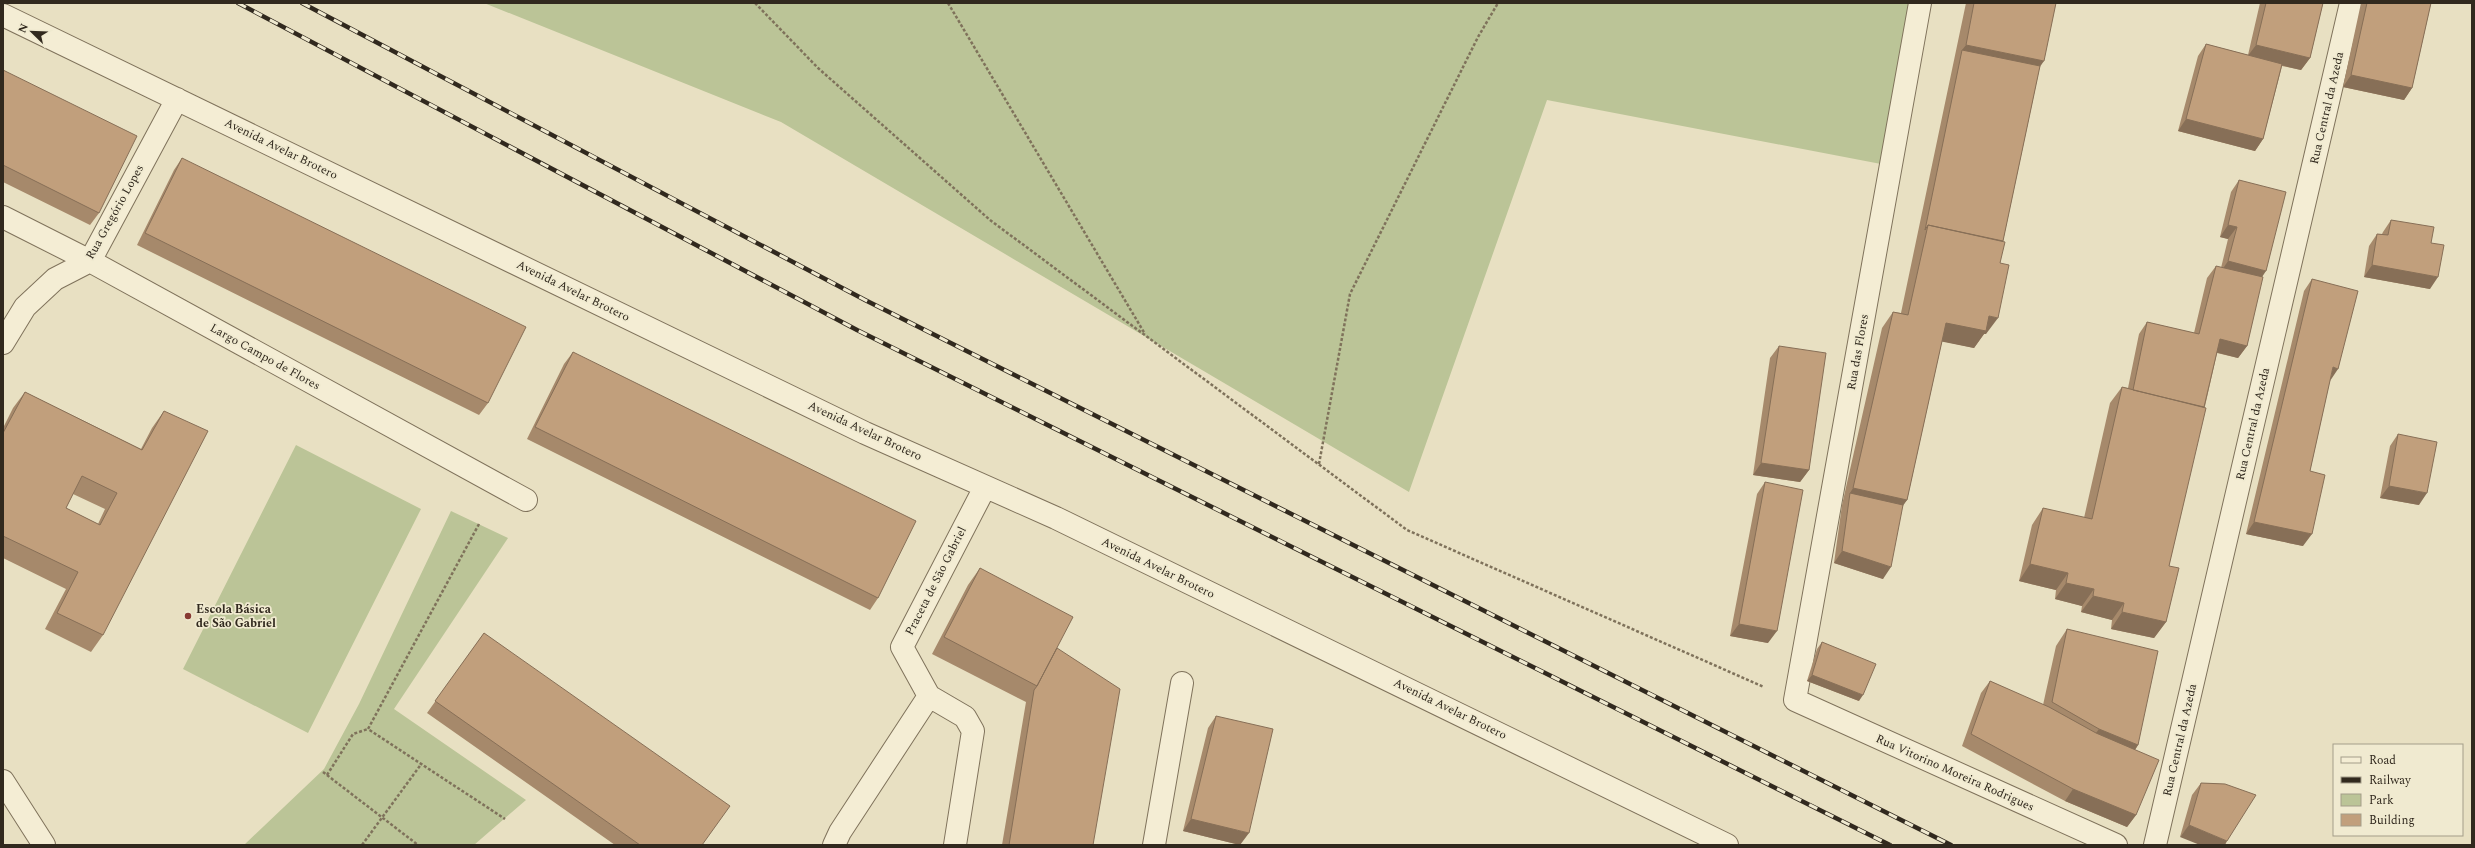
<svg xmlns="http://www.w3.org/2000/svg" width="2475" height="848" font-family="Spectral,serif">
  <rect width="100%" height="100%" fill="#e8e0c2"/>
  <path fill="#bbc497" d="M484 3H1910L1881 164 1547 100 1409 492 781 122Z
    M296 445 421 509 308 733 183 669Z
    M451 511 508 538 394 709 526 800 474 845H244L324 769 359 704Z"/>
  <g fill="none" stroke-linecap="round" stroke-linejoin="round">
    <g stroke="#7f725b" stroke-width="24">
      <path id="minor" d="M1920 3 1795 700 2116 845
        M3 15 865 433 1056 518 1727 845
        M3 217 90 261 526 500
        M3 343 25 307 55 279 90 261 177 99
        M3 781 44 845
        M834 845 840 832 929 696
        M955 845 973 731 965 717 929 696 902 647 985 487
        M1154 845 1182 683
        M2155 845 2351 3"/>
    </g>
    <path stroke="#7f725b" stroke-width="2.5" stroke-dasharray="3 2" stroke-linecap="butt" d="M755 3 818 68 990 220 1407 530 1764 687
      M948 3 1145 334
      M1319 464 1350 294 1478 37 1498 3
      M479 524 368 729 505 819
      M323 772 418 845
      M327 775 353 734 368 729
      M362 845 422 763"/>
    <use href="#minor" stroke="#f4edd4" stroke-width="22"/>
    <g stroke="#31291e" stroke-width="4.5">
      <path id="rail" d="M238 3 857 330 1890 845
        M302 3 865 300 1951 845"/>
    </g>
    <use href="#rail" stroke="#f0ead0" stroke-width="3" stroke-dasharray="9" stroke-linecap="butt"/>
  </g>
  <path fill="#a6896b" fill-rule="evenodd" d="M1966 3H2056L2040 66 2003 241 1986 334H1984L1974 348 1942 341 1907 500 1903 505 1883 579 1834 563 1842 505 1882 328 1893 312 1901 313Z
    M2260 3H2323L2310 58 2301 70 2282 66 2263 139 2255 151 2178 131 2198 56 2206 44 2248 55Z
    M2361 3H2431L2412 88 2404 100 2343 87Z
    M3 70 99 213 90 225 3 182Z
    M182 158 488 403 479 415 137 245 174 170Z
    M2239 180 2262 277 2247 346 2238 358 2217 353 2169 566 2166 622 2154 638 2111 629 2112 620 2081 612 2082 606 2055 599 2056 590 2019 581 2032 525 2043 508 2084 518 2110 403 2122 387 2128 388 2139 334 2147 322 2194 333 2207 278 2216 266 2221 268 2228 239 2220 237 2231 192Z
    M2391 220 2431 243 2430 289 2364 277 2369 246 2377 234H2382L2383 232Z
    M2312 279 2330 380 2310 471 2303 546 2246 534 2304 291Z
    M1779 346 1809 470 1800 482 1753 475 1770 358Z
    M573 352 878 598 870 610 527 439 564 364Z
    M25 392 141 449 152 428 164 411 103 635 91 652 45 629 66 589 3 558V428L13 408ZM73 494 105 509 98 524 66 508Z
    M2398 434 2419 505 2380 498 2390 446Z
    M1765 482 1768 643 1730 636 1757 494Z
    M980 568 1057 648 1093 845H1002L1026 702 932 654 968 585Z
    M2067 629 2138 745 2135 750 2136 815 2127 827 2065 801 1962 746 1981 693 1990 681 2043 705 2056 646Z
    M484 633 702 845H615L427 713Z
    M1822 642 1859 701 1807 681 1817 649Z
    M1216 716 1240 845 1183 831 1208 728Z
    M2201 783 2225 784 2180 837 2192 795Z"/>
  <path fill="#876f57" d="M1966 45 2044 61 2032 78 1962 50Z
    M2256 45 2310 58 2301 70 2247 57Z
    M2351 75 2412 88 2404 100 2343 87Z
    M2186 119 2263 139 2255 151 2178 131Z
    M2228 225 2237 227 2228 239 2220 237Z
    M2228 261 2266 271 2258 283 2220 273Z
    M2372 265 2438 277 2430 289 2364 277Z
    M1989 316 1998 318 1986 334H1984L1974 348 1934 340 1946 323Z
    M2220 339 2247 346 2238 358 2211 351Z
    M2333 367 2338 369 2330 381Z
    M1761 463 1809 470 1800 482 1753 475Z
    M2389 486 2427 493 2419 505 2380 498Z
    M1853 488 1907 500 1895 517 1850 493Z
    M2254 522 2312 534 2303 546 2246 534Z
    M1842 551 1891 567 1883 579 1834 563Z
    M2030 564 2068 573 2056 590 2019 581Z
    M2066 583 2094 589 2082 606 2055 599Z
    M2093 596 2124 603 2112 620 2081 612Z
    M2122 612 2166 622 2154 638 2111 629Z
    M1739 624 1777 631 1768 643 1730 636Z
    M1812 675 1863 695 1859 701 1807 681Z
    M2099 729 2138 745 2127 762 2087 745Z
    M2073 789 2136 815 2127 827 2065 801Z
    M1191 819 1249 833 1240 845 1183 831Z
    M2189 825 2227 841 2225 845H2200L2180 837Z"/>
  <path fill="#c19f7c" stroke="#876f57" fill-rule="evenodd" d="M1974 3H2056L2044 61 1966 45Z
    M2266 3H2323L2310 58 2256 45Z
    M2367 3H2431L2412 88 2351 75Z
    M2206 44 2282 64 2263 139 2186 119Z
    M1962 50 2040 66 2003 241 1928 225 1925 230Z
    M3 70 137 136 99 213 3 165Z
    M182 158 526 327 488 403 145 233Z
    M2239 180 2286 192 2266 271 2228 261 2237 227 2228 225Z
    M2391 220 2434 227 2431 243 2444 245 2438 277 2372 265 2377 234 2388 235Z
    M1928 225 2005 242 2000 263 2009 265 1998 318 1989 316 1986 331 1946 323 1907 500 1853 488 1893 312 1908 315Z
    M2216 266 2263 277 2247 346 2220 339 2204 407 2133 390 2147 322 2199 334Z
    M2312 279 2358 291 2338 369 2333 367 2310 471 2325 475 2312 534 2254 522Z
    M1779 346 1826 353 1809 470 1761 463Z
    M573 352 916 521 878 598 535 427Z
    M2122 387 2206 408 2169 566 2179 568 2166 622 2122 612 2124 603 2093 596 2094 589 2066 583 2068 573 2030 564 2043 508 2092 519Z
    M25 392 142 450 164 411 208 431 103 635 57 613 78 572 3 536V433ZM82 476 117 493 100 525 66 508Z
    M2398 434 2437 442 2427 493 2389 486Z
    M1765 482 1803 490 1777 631 1739 624Z
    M1850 493 1903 505 1891 567 1842 551Z
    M980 568 1073 617 1037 686 944 637Z
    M2067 629 2158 651 2138 745 2099 729 2052 702Z
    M484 633 730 806 702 845H640L435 701Z
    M1822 642 1876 664 1863 695 1812 675Z
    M1057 648 1120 689 1093 845H1009L1034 690 1037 686Z
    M1990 681 2049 707 2096 733 2159 760 2136 815 2073 789 1971 734Z
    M1216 716 1273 729 1249 833 1191 819Z
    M2201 783 2225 784 2256 795 2227 841 2189 825Z"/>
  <circle fill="#873a32" stroke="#f0ead0" stroke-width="1.5" cx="188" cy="616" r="4"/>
  <g text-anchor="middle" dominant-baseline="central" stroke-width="3.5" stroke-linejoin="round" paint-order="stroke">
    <g font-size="12" fill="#31291e" stroke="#f0ead0">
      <text transform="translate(2327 108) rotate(-77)">Rua Central da Azeda</text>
      <text transform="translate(281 149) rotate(26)">Avenida Avelar Brotero</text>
      <text transform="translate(115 212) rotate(-61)">Rua Gregório Lopes</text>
      <text transform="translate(573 291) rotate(26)">Avenida Avelar Brotero</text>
      <text transform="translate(1858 352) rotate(-80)">Rua das Flores</text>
      <text transform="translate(265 357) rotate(29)">Largo Campo de Flores</text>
      <text transform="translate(2253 424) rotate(-77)">Rua Central da Azeda</text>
      <text transform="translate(865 431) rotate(25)">Avenida Avelar Brotero</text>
      <text transform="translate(1158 568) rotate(26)">Avenida Avelar Brotero</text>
      <text transform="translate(936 581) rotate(-63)">Praceta de São Gabriel</text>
      <text transform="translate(1450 709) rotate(26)">Avenida Avelar Brotero</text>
      <text transform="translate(2180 740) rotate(-77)">Rua Central da Azeda</text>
      <text transform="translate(1955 773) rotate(24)">Rua Vitorino Moreira Rodrigues</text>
    </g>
    <g font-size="12" font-weight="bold" fill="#31291e" stroke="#f0ead0" text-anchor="start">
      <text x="196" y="609">Escola Básica<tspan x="196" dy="14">de São Gabriel</tspan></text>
    </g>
  </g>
  <rect width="2475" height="848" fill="none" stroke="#31291e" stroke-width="8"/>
  <rect x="2333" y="744" width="130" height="92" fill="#f0ead0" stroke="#a49d89"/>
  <rect x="2341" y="757" width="20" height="6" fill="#f4edd4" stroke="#a49d89"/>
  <text x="2369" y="764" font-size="12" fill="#31291e">Road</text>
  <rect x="2341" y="777" width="20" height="6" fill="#31291e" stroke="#a49d89"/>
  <text x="2369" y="784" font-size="12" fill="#31291e">Railway</text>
  <rect x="2341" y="794" width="20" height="12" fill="#bbc497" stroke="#a49d89"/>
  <text x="2369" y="804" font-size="12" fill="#31291e">Park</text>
  <rect x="2341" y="814" width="20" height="12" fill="#c19f7c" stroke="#a49d89"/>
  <text x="2369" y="824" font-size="12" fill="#31291e">Building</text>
  <g transform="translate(32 32) rotate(293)" stroke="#f0ead0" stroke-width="3" paint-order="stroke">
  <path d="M0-3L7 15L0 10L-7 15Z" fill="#31291e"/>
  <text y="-6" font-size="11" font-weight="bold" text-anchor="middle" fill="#31291e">N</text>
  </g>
</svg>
